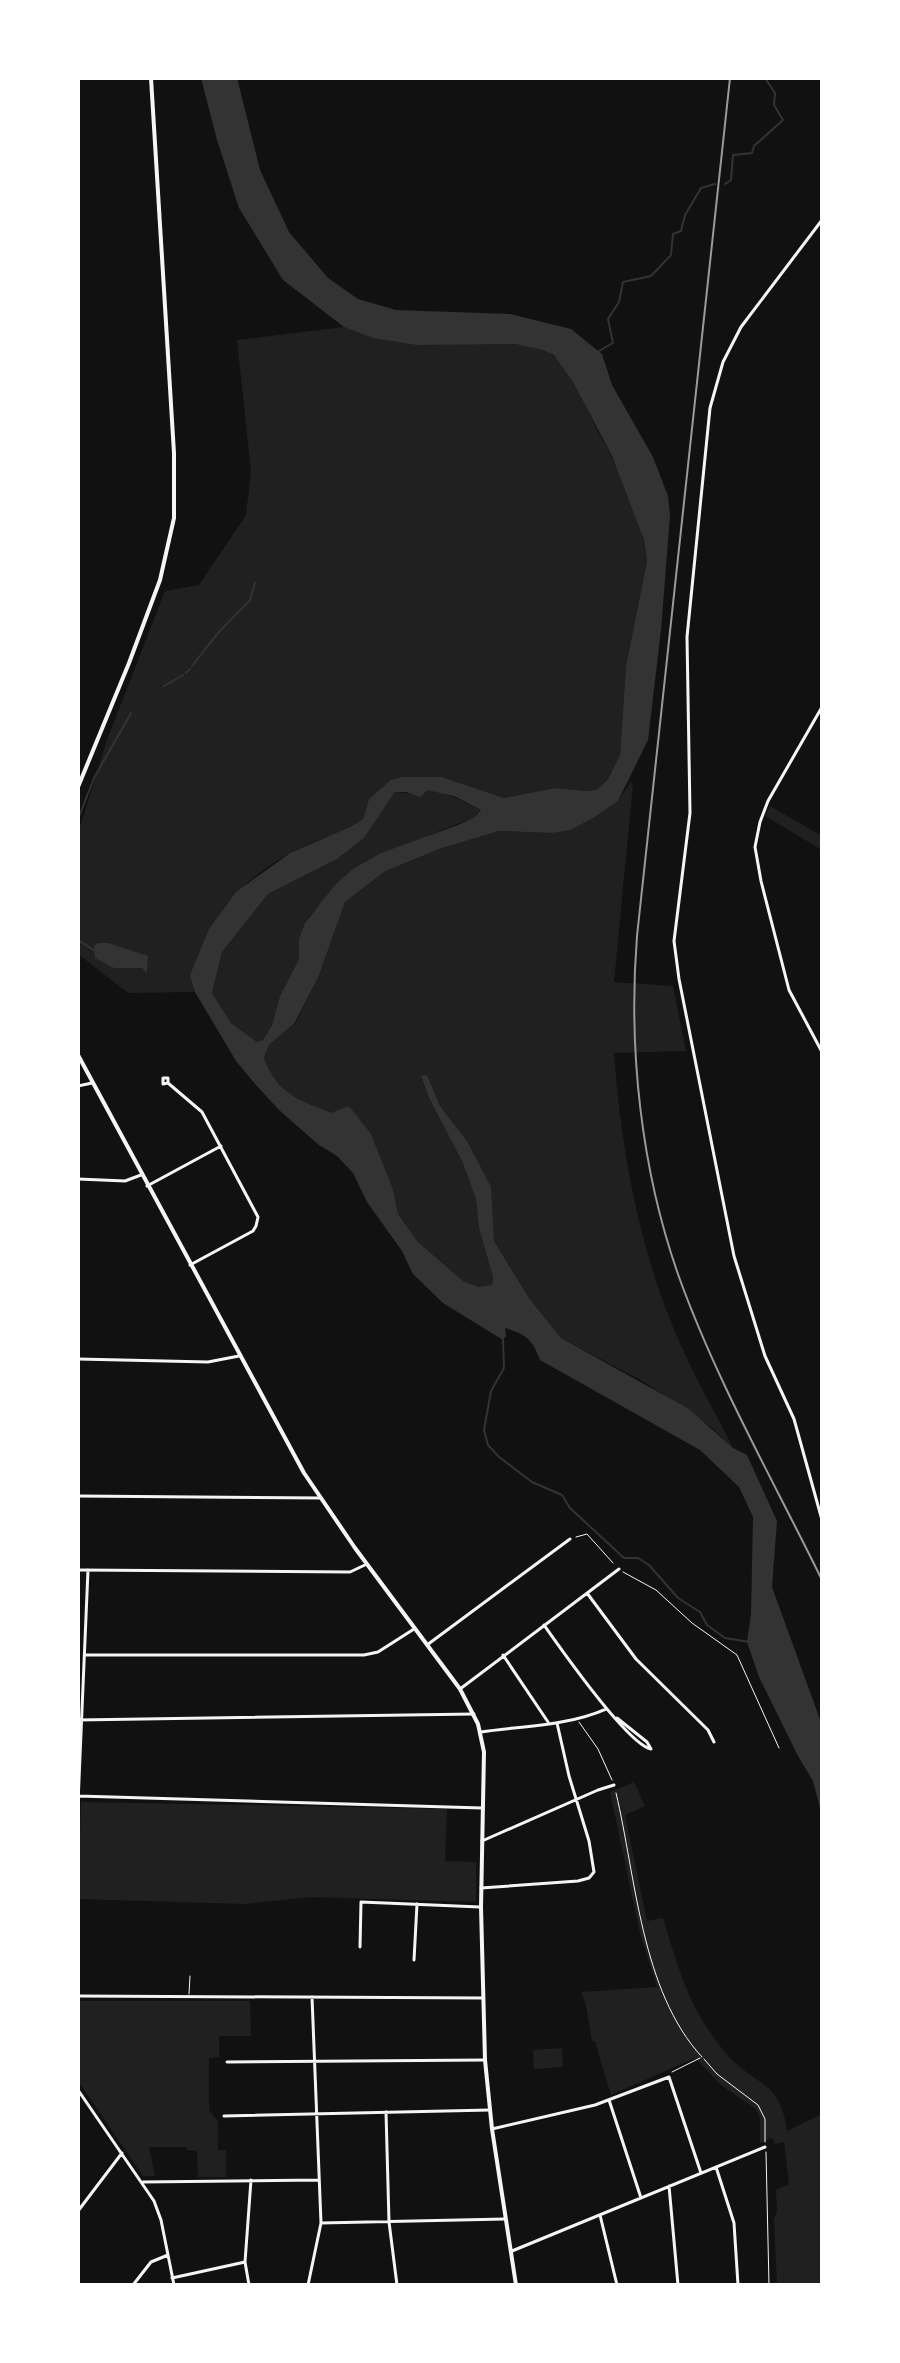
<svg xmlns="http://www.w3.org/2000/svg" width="900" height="2363" font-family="'Work Sans',sans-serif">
  <rect width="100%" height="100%" fill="#111"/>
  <path fill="#202020" d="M344 327C368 336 390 342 415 344 451 348 527 331 554 356 574 373 587 412 600 435 620 471 643 521 647 561L626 667 620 755 608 779 601 786 596 790 587 791 555 788 504 798 442 777H402L369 799 363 819C341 834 314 840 290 853 252 874 220 904 203 945 195 964 190 971 195 992L128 993 78 954V833L108 737 165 591 199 585 246 515 251 471 237 340Z
    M631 782 633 784 614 982 673 986 686 1051 614 1053C621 1150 639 1249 678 1339 694 1376 715 1412 733 1448L710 1426 646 1383 561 1338 529 1298 494 1241 490 1187 467 1141 440 1106 427 1075 421 1077 429 1098 462 1161 476 1199 479 1228 493 1277 492 1285 478 1287 463 1281 418 1242 398 1214 393 1189 371 1134 281 1090 269 1072 264 1058 269 1045 295 1024 318 978 345 902 385 870 442 848 499 831 552 833 595 817 618 801Z
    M427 790C448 791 463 803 481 810L475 817 429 835 334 886 317 909 309 916 299 939V959L280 996 272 1025 263 1040 257 1042 231 1023 212 993 222 952 268 894 337 859 364 838 395 792 415 794Z
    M770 806 822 836V850L765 816Z
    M634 1782 645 1806 625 1815 647 1921 663 1918C675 1957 686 1998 710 2032 717 2042 725 2053 733 2061 763 2088 781 2085 787 2131L822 2114V2285H777L774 2218 777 2212 776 2190 789 2184 784 2142 775 2144 772 2138 760 2143V2118L757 2110 721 2085 695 2058 611 2095 595 2042 592 2041 586 2005 581 1992 657 1987 640 1933 610 1792Z
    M81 1802 447 1809 445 1861 476 1862V1902L310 1897 245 1904 78 1899Z
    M78 2001H250L251 2036H219V2057L209 2058V2110L218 2121V2150H226V2177H198L197 2151 187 2150V2147H149L155 2176H143L78 2081Z
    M562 2048 563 2067 534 2069 533 2050Z"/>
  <path fill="#333" fill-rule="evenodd" d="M201 78H237L260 170 289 232 328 278 358 299 396 310 510 314 571 329 602 354 612 385 653 457 668 496 670 516 661 630 648 740 618 801 595 817 570 830 552 833 499 831 442 848 385 871 345 902 318 978 294 1024 269 1045 264 1058C277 1094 298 1099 331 1113L349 1106 371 1134 393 1189 398 1214 418 1242 463 1281 478 1287 492 1285 493 1277 479 1228 476 1199 462 1161 429 1098 421 1076 427 1075 440 1106 467 1141 491 1187 494 1241 529 1298 561 1338 689 1409 733 1448 747 1455 777 1521 772 1587 822 1725V1816L813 1781 798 1756 759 1677 747 1642 751 1614 753 1517 739 1487 700 1450 540 1360C533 1340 526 1334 505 1328L506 1336 503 1340 443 1303 413 1274 402 1251 367 1202 353 1173 337 1156 319 1145 279 1110 256 1085 236 1061 195 992 190 975 209 929 236 892 290 853 350 827 363 819 369 799 391 780 402 777H442L504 798 555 788 587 791 596 790 601 786 608 779 620 755 626 666 647 561 644 540 612 456 573 382 554 355 543 350 516 344 417 345 373 338 344 327 283 280 239 208 217 140ZM427 790 454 796 481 810 475 817 458 825 381 853 353 869 334 886 305 923 299 939V959L280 996 272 1025 263 1040 257 1042 231 1023 212 993 222 952 268 894 337 859 364 838 395 792H406L421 797Z
    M98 943H108L148 956 147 973 142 968H114L95 958 94 946Z"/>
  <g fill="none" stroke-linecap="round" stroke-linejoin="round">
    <path stroke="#333" stroke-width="2" d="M725 184 731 180 733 155 752 153 754 146 783 120 774 105 775 93 765 78
      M599 351 613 343 608 319 619 302 623 282 651 276 671 255 673 234 681 231 685 215 701 188 715 184
      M192 666 218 633 250 600 255 583
      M186 673 190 669
      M164 686 183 675
      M78 819 94 778 131 713
      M78 940 95 951
      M503 1340 504 1368 491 1391 484 1430 488 1445 499 1457 532 1482 562 1495 570 1508 624 1558H638L649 1565 678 1598 700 1612 707 1625 725 1638 750 1642"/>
    <path stroke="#f5f5f5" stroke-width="1" d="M576 1537 587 1534 613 1563
      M623 1572 656 1590 692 1623 737 1655 779 1748
      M579 1722 598 1749 612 1780
      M616 1793C636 1877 641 1991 702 2057
      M704 2059 717 2074 758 2105 765 2119V2142
      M672 2072 700 2058
      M766 2152 769 2285"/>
    <path stroke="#f5f5f5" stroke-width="1" d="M189 1994 190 1976"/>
    <path stroke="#f5f5f5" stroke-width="3" d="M822 220 741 327 723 362 710 408 687 637 690 813 674 941 679 979 734 1256 765 1356 794 1419 822 1520
      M822 707 768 801 760 822 755 847 761 881 789 990 822 1052
      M168 1083 163 1084V1078H168V1083L202 1112 258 1217 256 1226 253 1231 190 1265
      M78 1086 92 1083
      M78 1179 125 1181 141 1175
      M147 1186 221 1146
      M78 1359 208 1362 239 1356
      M78 1496 321 1498
      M78 1570 350 1572 367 1564
      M587 1593 636 1659 708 1730 714 1742
      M544 1625C561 1649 627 1744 651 1749L647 1742 617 1718
      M427 1645 570 1539
      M85 1655H364L378 1652 414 1629
      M503 1655 548 1722
      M460 1689 619 1569
      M78 1720 474 1714
      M481 1732C523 1726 567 1726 606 1709
      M78 1796 482 1808
      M78 1803 88 1570
      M482 1841 598 1790 614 1785
      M481 1888 578 1881 589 1878 594 1872 589 1841 569 1776 557 1723
      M360 1947 361 1902 480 1907
      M414 1960 417 1904
      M78 1996 482 1998
      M227 2062 485 2060
      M78 2090 154 2201 161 2220 174 2285
      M609 2100 641 2198
      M386 2112 389 2222 397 2285
      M224 2116 490 2110
      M492 2129 595 2105 669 2077 701 2173
      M716 2167 734 2223 738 2285
      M143 2182 319 2180
      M669 2186 678 2285
      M78 2211 122 2153
      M600 2215 617 2285
      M321 2223 505 2219
      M512 2251 765 2147
      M172 2278 245 2262
      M133 2285 151 2262 168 2255
      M249 2285 245 2262 251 2180
      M308 2285 321 2223 312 1997"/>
    <path stroke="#f5f5f5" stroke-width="4" d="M78 787 129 663 160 580 174 518V453L151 78
      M78 1055 304 1473 355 1548 460 1689 478 1724 484 1752 481 1907 485 2060 492 2129 516 2285"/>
    <path stroke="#9a9a9a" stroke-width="2" d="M730 78 637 936C628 1049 641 1170 679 1277 717 1382 773 1480 822 1580"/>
  </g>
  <rect width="900" height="2363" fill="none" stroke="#ffffff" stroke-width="160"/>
</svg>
